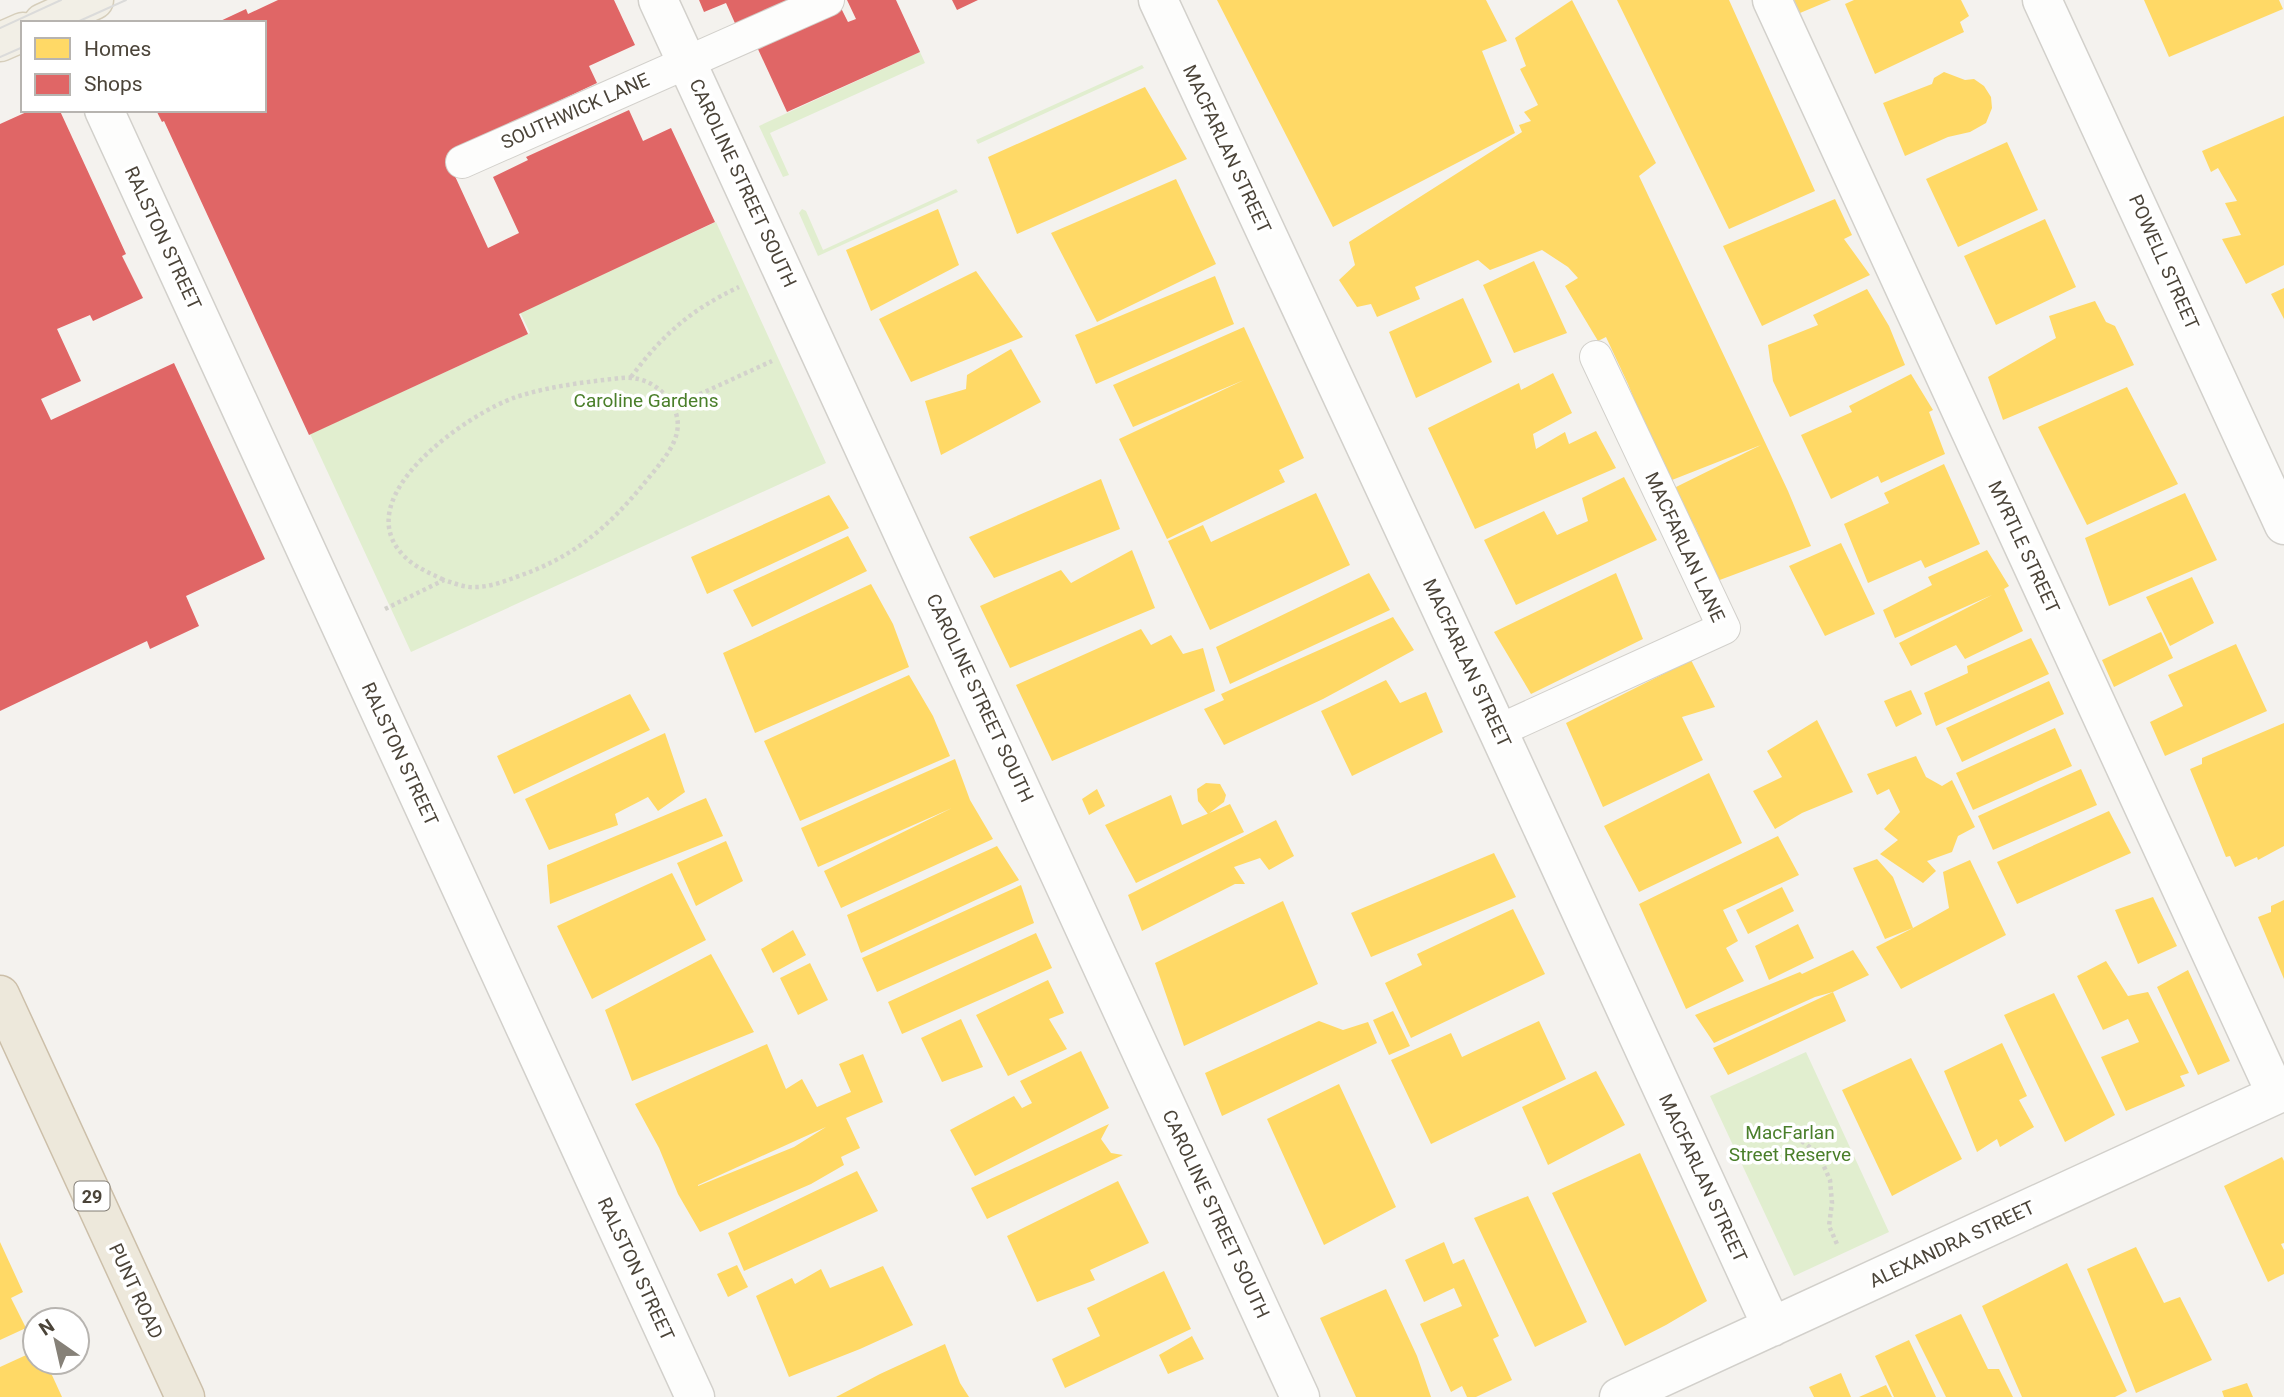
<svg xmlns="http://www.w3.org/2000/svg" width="2284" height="1397" font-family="Roboto,sans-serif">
  <rect width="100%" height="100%" fill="#f4f2ee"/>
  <path fill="#e1eecf" d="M920 52 925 63 770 133 789 175 783 177 759 126Z
    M1142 65 1144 68 978 144 976 140Z
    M956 189 958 192 818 256 799 213 802 209 806 211 823 250Z
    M716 222 826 463 411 652 310 434 530 333 520 312Z
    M1806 1052 1889 1232 1794 1276 1710 1096Z"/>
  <path fill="#ffd966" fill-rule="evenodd" d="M1217 0H1486L1507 41 1482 51 1515 133 1333 227Z
    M1572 0 1656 163 1639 176 1788 491 1811 546 1717 581 1696 529 1674 488 1761 445 1672 480 1647 432 1628 384 1606 337 1598 341 1565 286 1578 278 1568 267 1542 250 1490 270 1478 260 1415 287 1420 299 1377 317 1371 304 1357 307 1339 280 1355 265 1349 242 1522 132 1519 125 1531 121 1524 112 1538 105 1520 69 1526 66 1515 38Z
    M1617 0H1729L1815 191 1729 229Z
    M1794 0H1831L1800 13Z
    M1854 0H1961L1969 16 1960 22 1964 32 1875 74 1845 4Z
    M2144 0H2279L2283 9 2169 57Z
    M1944 72 1965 80 1974 79 1984 86 1991 97 1992 108 1986 123 1970 132 1948 137 1905 156 1883 103 1932 84 1934 78Z
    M1145 87 1187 159 1017 234 988 157Z
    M2284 116V265L2246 284 2222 239 2241 235 2225 203 2237 201 2218 168 2211 172 2202 151Z
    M2007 142 2038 210 1958 247 1926 179Z
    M1176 179 1216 264 1097 322 1051 233Z
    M1835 199 1852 235 1844 239 1870 275 1762 326 1723 246Z
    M938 209 959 265 871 311 846 250Z
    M2045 219 2076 287 1996 325 1964 256Z
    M1534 261 1567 333 1514 353 1483 285Z
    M976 271 1023 337 911 382 879 319Z
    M1215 276 1234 324 1096 384 1075 335Z
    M2284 288V319L2271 294Z
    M1867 289 1889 326 1905 365 1790 417 1773 381 1768 345 1818 325 1813 315Z
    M1463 298 1492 362 1416 398 1389 332Z
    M2095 301 2106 322 2115 326 2134 365 2003 420 1988 377 2056 338 2049 316Z
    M1244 327 1304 458 1279 470 1285 482 1167 539 1119 439 1244 380 1133 427 1113 385Z
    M1011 349 1041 402 941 455 925 401 966 389 967 375Z
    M1553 373 1572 413 1533 434 1536 449 1565 432 1569 444 1596 431 1616 468 1475 529 1428 428 1519 383 1521 390Z
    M1911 374 1933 410 1929 412 1945 454 1881 483 1878 476 1831 499 1801 435 1852 412 1849 406Z
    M2127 387 2178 484 2087 525 2038 427Z
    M1944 464 1980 544 1925 568 1921 560 1868 583 1844 524 1889 503 1884 493Z
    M1624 477 1657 540 1516 605 1484 540 1544 511 1557 535 1588 521 1582 498Z
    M1101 479 1120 529 994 578 969 537Z
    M1316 493 1350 565 1210 630 1168 541 1203 525 1211 542Z
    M2185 493 2217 560 2109 606 2085 538Z
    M829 495 849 528 707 594 691 557Z
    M848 536 867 571 752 627 733 590Z
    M1841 543 1875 614 1825 636 1789 566Z
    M1132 550 1155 608 1010 668 980 606 1061 570 1071 583Z
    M1987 550 2009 586 2004 589 2023 631 1965 659 1956 645 1911 666 1899 643 1992 595 1895 638 1883 610 1932 585 1928 577Z
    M1369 573 1390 610 1230 684 1216 647Z
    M1616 573 1643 639 1531 694 1494 632Z
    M2192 577 2214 623 2170 646 2146 597Z
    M871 584 893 624 909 667 755 733 723 653Z
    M1393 617 1414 650 1323 699 1224 745 1204 709 1224 700 1221 694Z
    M1141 629 1151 645 1171 635 1183 654 1203 648 1215 691 1052 761 1016 685Z
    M2161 632 2173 658 2114 687 2102 660Z
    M2031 638 2049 674 1936 726 1924 693 1968 673 1967 666Z
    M2236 644 2267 711 2165 756 2150 722 2183 706 2168 675Z
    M1691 660 1715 707 1682 717 1703 760 1603 807 1566 723Z
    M909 675 933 716 950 756 800 821 764 741Z
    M1386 680 1400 703 1426 692 1443 732 1352 776 1321 711Z
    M2049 681 2064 714 1962 762 1946 728Z
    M1911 690 1922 714 1896 727 1884 701Z
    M630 694 650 730 514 794 497 756Z
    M1817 720 1853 792 1802 813 1775 829 1753 791 1782 777 1767 751Z
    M2284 723V846L2258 860 2257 857 2235 867 2230 856 2226 857 2190 769 2202 764V758Z
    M2055 728 2072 766 1973 810 1956 773Z
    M665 733 685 792 658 811 648 797 615 814 618 825 549 850 525 799Z
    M1916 756 1926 777 1942 786 1952 780 1975 827 1958 836 1952 852 1927 861 1936 871 1923 883 1880 854 1898 840 1884 829 1900 812 1889 789 1877 795 1867 774Z
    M955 759 970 800 993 839 841 908 824 871 952 808 818 867 801 828Z
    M2081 769 2097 805 1993 850 1978 816Z
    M1709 773 1742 843 1639 892 1604 826Z
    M1206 783 1220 784 1226 795 1224 802 1208 814 1198 801 1197 789Z
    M1097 789 1105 806 1089 815 1082 799Z
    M1171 795 1182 825 1230 804 1244 832 1136 883 1105 825Z
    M706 798 723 836 550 904 547 865Z
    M2109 811 2131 853 2017 904 1997 862Z
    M1276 820 1294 856 1269 870 1260 858 1234 867 1245 884H1235L1142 931 1128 895Z
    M1778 836 1799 875 1723 910 1738 941 1726 948 1744 981 1686 1009 1639 904Z
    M726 841 743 881 696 906 677 863Z
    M997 846 1019 880 861 953 847 915Z
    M1494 853 1516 897 1371 957 1351 913Z
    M1877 859 1893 877 1913 928 1949 908 1943 872 1970 860 2006 935 1901 989 1876 947 1913 928 1885 939 1853 868Z
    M672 873 706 940 592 999 557 926Z
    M1021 885 1034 923 877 992 862 958Z
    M1782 887 1794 911 1748 934 1736 910Z
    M2153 897 2177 946 2138 964 2115 910Z
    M2284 900V979L2258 917 2271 912V906Z
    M1283 901 1318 984 1184 1046 1155 963Z
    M1513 909 1545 974 1411 1038 1385 983 1422 965 1417 954Z
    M1798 924 1814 958 1769 980 1755 946Z
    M793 930 806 955 773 973 761 949Z
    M1036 933 1052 968 902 1034 888 1002Z
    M1853 950 1869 975 1833 992 1846 1021 1728 1075 1713 1048 1833 992 1815 997 1714 1043 1695 1015 1800 972 1802 974Z
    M711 954 754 1032 632 1081 605 1010Z
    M2106 961 2128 996 2148 992 2189 1073 2180 1076 2185 1086 2126 1111 2101 1057 2139 1042 2128 1019 2103 1030 2077 976Z
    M810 963 828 1000 798 1015 780 978Z
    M2188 970 2230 1061 2198 1075 2157 987Z
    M1048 980 1064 1013 1049 1019 1067 1049 1008 1076 976 1015Z
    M2054 993 2115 1115 2065 1142 2004 1015Z
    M1393 1011 1410 1046 1389 1055 1373 1020Z
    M961 1019 983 1067 942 1082 921 1038Z
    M1319 1021 1343 1030 1368 1022 1377 1043 1222 1116 1205 1073Z
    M1539 1021 1566 1079 1431 1144 1391 1060 1451 1033 1462 1057Z
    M2002 1043 2027 1096 2019 1100 2034 1127 2000 1147 1997 1139 1977 1152 1944 1071Z
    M767 1044 786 1089 802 1079 817 1107 851 1092 839 1064 863 1054 883 1102 846 1118 860 1148 841 1157 844 1165 811 1184 700 1232 678 1194 659 1148 635 1104ZM826 1127 794 1147 698 1186V1185Z
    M1081 1051 1109 1108 975 1176 950 1130 1014 1096 1022 1108 1032 1103 1020 1081Z
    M1911 1058 1962 1159 1892 1196 1842 1090Z
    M1596 1071 1625 1125 1548 1165 1522 1107Z
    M1339 1084 1396 1207 1324 1245 1267 1119Z
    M1109 1124 1101 1139 1111 1153 1123 1155 987 1219 971 1188Z
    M1640 1153 1707 1301 1666 1325 1625 1346 1552 1193Z
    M2282 1157 2284 1161V1243L2281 1244 2284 1250V1274L2268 1282 2224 1186Z
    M857 1171 878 1211 744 1271 728 1233Z
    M1118 1181 1149 1243 1090 1270 1095 1280 1037 1302 1007 1236Z
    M1528 1196 1587 1322 1535 1347 1474 1218Z
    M0 1242 23 1292 11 1298 26 1328 0 1340Z
    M1444 1242 1453 1264 1464 1259 1499 1336 1493 1339 1512 1380 1476 1397H1467L1462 1386 1451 1392 1420 1324 1462 1306 1454 1288 1424 1302 1405 1260Z
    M2136 1247 2164 1303 2180 1297 2212 1360 2136 1393 2087 1269Z
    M2067 1263 2127 1391 2115 1397H2022L1982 1306Z
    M737 1265 748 1287 728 1297 717 1274Z
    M883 1266 913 1325 860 1349 789 1377 756 1296 792 1278 795 1284 821 1269 830 1288Z
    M1164 1271 1191 1329 1065 1388 1052 1359 1100 1336 1087 1308Z
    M1386 1289 1417 1356 1431 1397H1356L1320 1318Z
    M1961 1314 1988 1369H1999L2013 1397H1946L1915 1335Z
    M1192 1336 1204 1359 1168 1374 1159 1355Z
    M1909 1340 1936 1397H1894L1875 1356Z
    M945 1344 960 1383 969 1397H836L880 1374Z
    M35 1351V1362H46L62 1397H0V1367Z
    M1841 1373 1851 1397H1814L1809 1387Z
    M2247 1383 2253 1397H2224L2222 1391Z
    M1886 1385 1892 1397H1859Z"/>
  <path fill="#e06666" d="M278 0H614L635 45 589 66 597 83 487 135 448 161 488 248 519 233 493 177 528 160 526 157 629 110 643 141 671 128 715 222 519 314 528 334 309 435 164 121 162 122 156 110H264V23H216L246 9 248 14Z
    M699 0H803L738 30 726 3 704 12Z
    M847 0H896L920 52 787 112 757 47 841 8 848 22 856 19Z
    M952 0H978L957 10Z
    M31 110 60 111 126 254 122 256 143 298 93 321 90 315 57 329 81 381 41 399 51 420 174 363 265 559 186 596 199 626 150 649 147 641 0 711V124Z"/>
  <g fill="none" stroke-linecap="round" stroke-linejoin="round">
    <g stroke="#d2d0cb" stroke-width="34">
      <path id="lane" d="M462 162 828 0
        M1498 731 1724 628 1596 357"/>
    </g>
    <g stroke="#d2d0cb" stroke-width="41">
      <path id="street" d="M658 0 1300 1397
        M1158 0 1498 731 1772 1327
        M1772 0 2276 1094
        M2042 0 2284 525
        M104 110 695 1397
        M1619 1397 2284 1091"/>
    </g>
    <g stroke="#d6cebb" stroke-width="41">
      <path id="primary" d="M43 23 94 0
        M0 42 23 32"/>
    </g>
    <g stroke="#ccbfa9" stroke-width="41">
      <path id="highway" d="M0 995 185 1397"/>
    </g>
    <path stroke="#d3d2cc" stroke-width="4.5" stroke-dasharray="3.5 3.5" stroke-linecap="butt" d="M631 377C663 334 692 309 739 287
      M674 406 772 361
      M385 609 444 580C454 583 465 588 475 587 489 587 503 582 516 577 573 558 609 527 646 481 669 453 694 427 664 394 653 382 636 376 621 378 586 382 550 386 516 397 469 413 347 496 403 555 414 567 430 573 444 580
      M1796 1137 1818 1153 1830 1180 1832 1203 1829 1226 1837 1244"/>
    <use href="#lane" stroke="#fdfdfc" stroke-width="32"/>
    <use href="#street" stroke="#fdfdfc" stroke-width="38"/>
    <use href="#primary" stroke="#f2efe6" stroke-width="38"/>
    <use href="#highway" stroke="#ede8db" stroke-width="38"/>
    <path stroke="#dbdbda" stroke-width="2" d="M75 23 126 0
      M0 28 61 0
      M0 57 23 47"/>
  </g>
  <g text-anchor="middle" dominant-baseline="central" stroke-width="7" stroke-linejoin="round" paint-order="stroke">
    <rect fill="#fff" stroke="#817c74" stroke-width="2" x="74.5" y="1181.5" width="35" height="29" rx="5"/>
    <g font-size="18" font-weight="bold" fill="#4b4439">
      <text x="92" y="1196">29</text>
    </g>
    <g font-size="19" fill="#4b4439" stroke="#fff">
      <text transform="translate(575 111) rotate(-24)">SOUTHWICK LANE</text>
      <text transform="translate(1227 149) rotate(65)">MACFARLAN STREET</text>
      <text transform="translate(743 183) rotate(65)">CAROLINE STREET SOUTH</text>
      <text transform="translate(163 238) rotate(65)">RALSTON STREET</text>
      <text transform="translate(2164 262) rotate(66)">POWELL STREET</text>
      <text transform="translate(1685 547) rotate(65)">MACFARLAN LANE</text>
      <text transform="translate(2024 547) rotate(65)">MYRTLE STREET</text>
      <text transform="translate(1467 663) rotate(65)">MACFARLAN STREET</text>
      <text transform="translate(980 698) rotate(65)">CAROLINE STREET SOUTH</text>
      <text transform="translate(400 754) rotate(65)">RALSTON STREET</text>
      <text transform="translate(1703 1178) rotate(65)">MACFARLAN STREET</text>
      <text transform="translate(1216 1214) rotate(65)">CAROLINE STREET SOUTH</text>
      <text transform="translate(1952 1244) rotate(-25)">ALEXANDRA STREET</text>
      <text transform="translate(636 1269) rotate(65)">RALSTON STREET</text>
      <text transform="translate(136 1291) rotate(65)">PUNT ROAD</text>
    </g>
    <g font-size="19" fill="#4a7f2a" stroke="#fff">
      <text x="646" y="400">Caroline Gardens</text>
      <text x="1790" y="1132">MacFarlan<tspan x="1790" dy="22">Street Reserve</tspan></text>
    </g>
  </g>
  <rect x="21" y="21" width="245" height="91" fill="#ffffff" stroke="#b7b4b0" stroke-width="2"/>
  <rect x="35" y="38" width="35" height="21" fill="#ffd966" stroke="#b7b4b0" stroke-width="2"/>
  <text x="84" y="56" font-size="21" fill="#4b4439">Homes</text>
  <rect x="35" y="74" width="35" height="21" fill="#e06666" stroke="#b7b4b0" stroke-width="2"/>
  <text x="84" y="91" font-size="21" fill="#4b4439">Shops</text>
  <g transform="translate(56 1341) rotate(326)"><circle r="33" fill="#ffffff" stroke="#b7b4b0" stroke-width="2"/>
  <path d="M0-5L12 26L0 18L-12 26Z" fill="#868178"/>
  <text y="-10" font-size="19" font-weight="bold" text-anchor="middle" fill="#4b4439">N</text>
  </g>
</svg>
